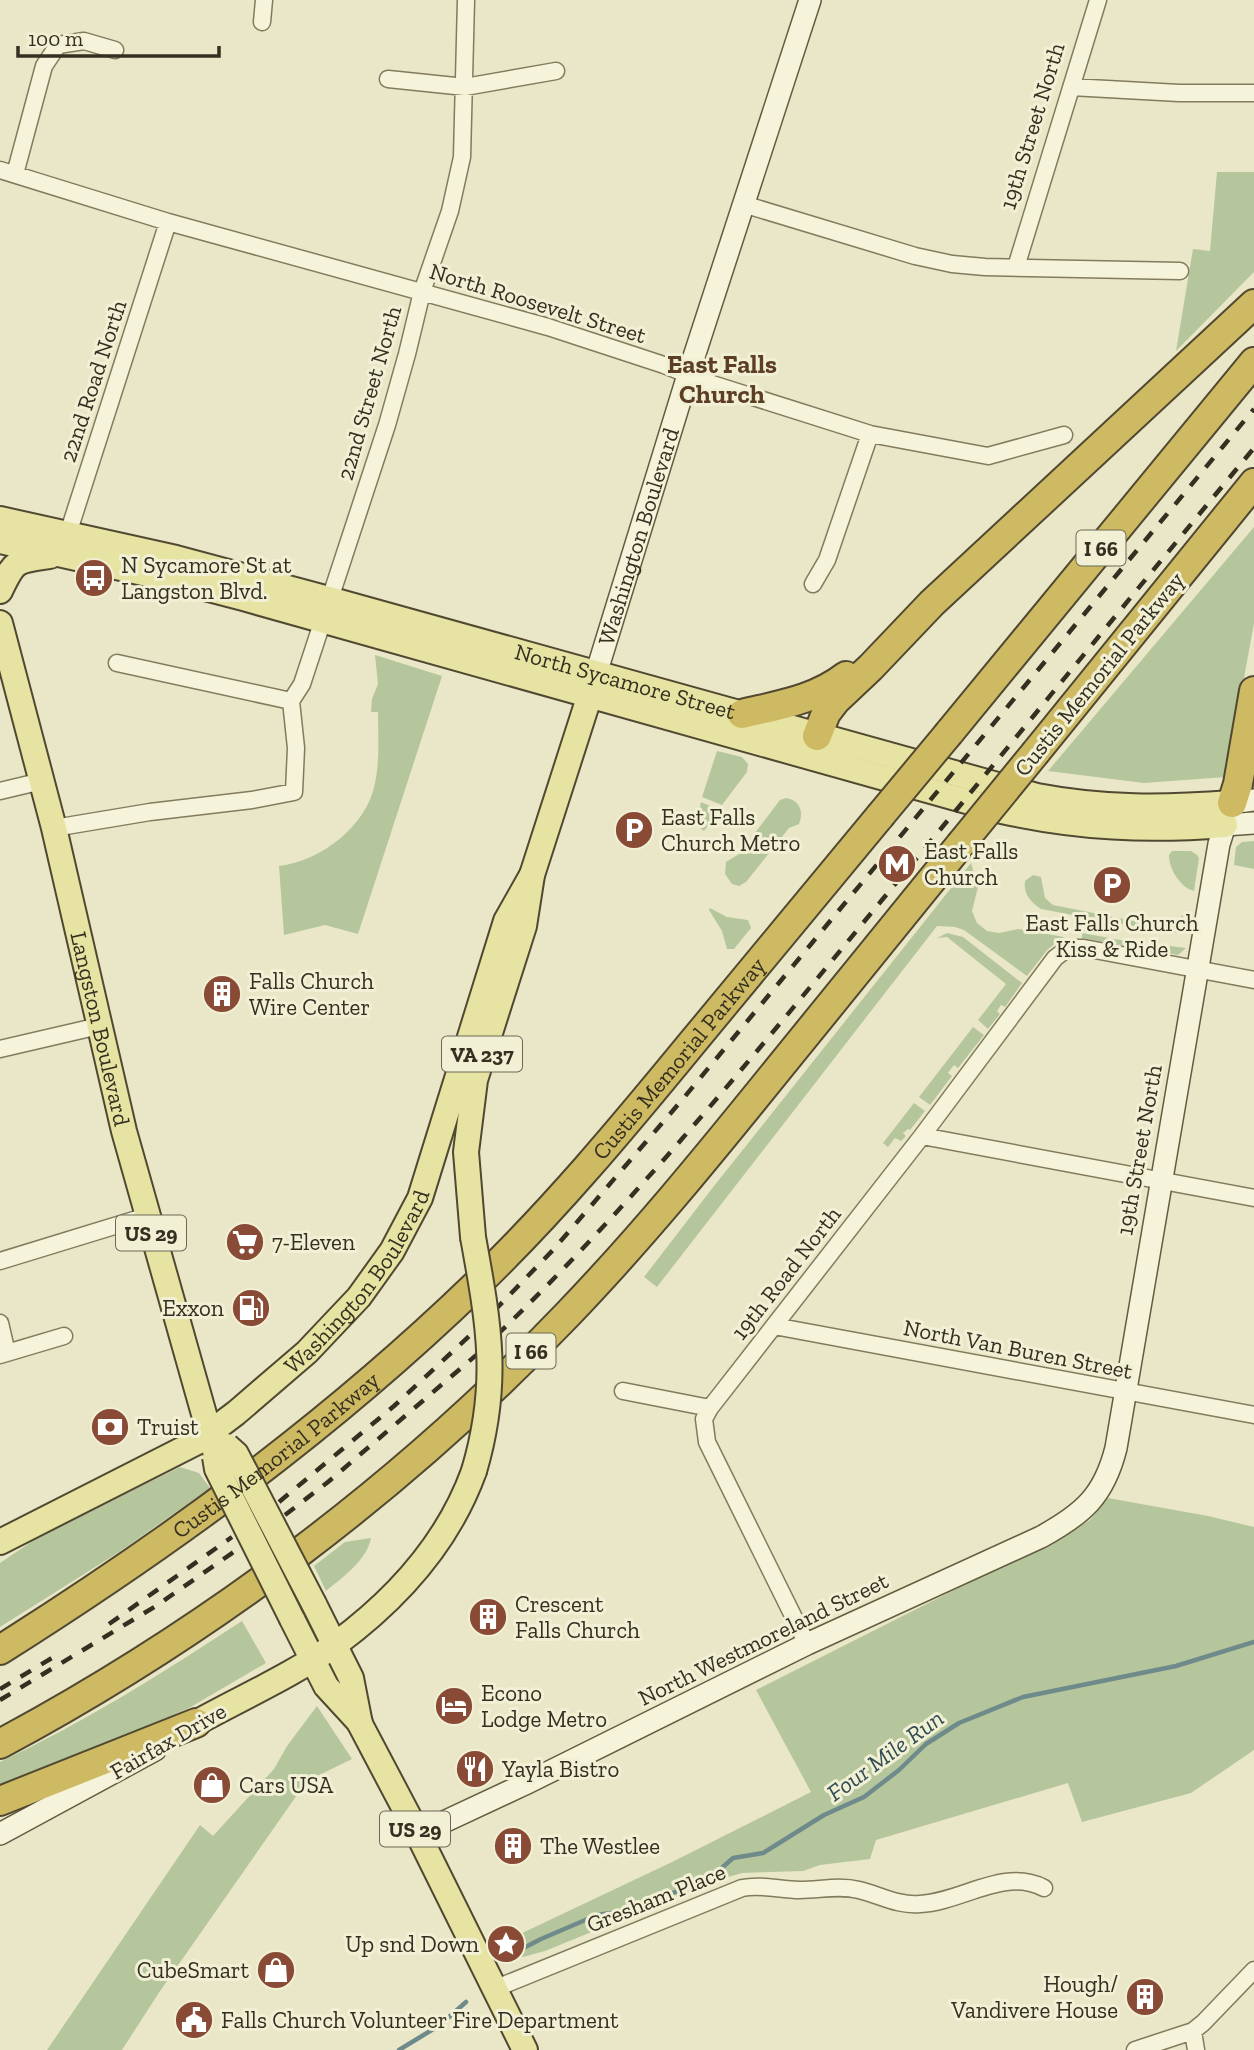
<svg xmlns="http://www.w3.org/2000/svg" width="1254" height="2050" font-family="'Zilla Slab',serif">
  <rect width="100%" height="100%" fill="#e9e7c7"/>
  <path fill="#b6c69c" d="M1217 172H1254V272L1176 351 1193 249 1210 251Z
    M1254 527V623L1226 777 1144 783 1048 771Z
    M375 655 442 676 358 934 325 925 284 935 279 866C321 861 367 826 375 783 380 760 378 735 378 712H371L372 699 378 684Z
    M717 751 742 757 748 764 747 772 722 805 702 797Z
    M786 798C800 800 804 812 799 824L789 828 746 882 739 886 732 884 725 874 726 862 739 854 780 800Z
    M701 802 719 810 704 831 700 828C704 816 698 812 701 802Z
    M1254 841V869L1234 865 1236 847 1242 842Z
    M1172 851H1191L1197 855 1199 858 1194 891C1180 887 1169 869 1169 855Z
    M971 863 978 887 972 911 977 923 987 931 999 933 1018 929 1064 937 1048 949 1027 976 964 930 955 927 937 926 657 1287 644 1277 714 1186Z
    M1033 875 1041 877 1045 898 1053 905 1154 925 1160 923 1165 927 1183 915 1187 914 1190 916 1186 932 1169 933 1041 909C1031 902 1023 894 1025 881Z
    M710 908 727 917 748 920 751 928 734 949H727L722 931 709 910Z
    M947 933 963 937 1022 983 1005 1007 1001 1005 997 1011 1000 1014 988 1029 978 1020 1006 984 947 937 937 938Z
    M1082 933 1169 949 1170 946 1186 948 1178 955 1082 938Z
    M973 1027 984 1035 958 1068 954 1065 948 1073 952 1076 930 1105 919 1097Z
    M914 1103 925 1111 910 1130 908 1129 903 1133 906 1136 901 1141 895 1138 888 1147 883 1143Z
    M180 1467 199 1473 210 1488 119 1552 0 1627V1563L43 1534Z
    M1108 1498 1208 1516 1254 1527V1750L1191 1793 1082 1822 1068 1783 876 1840 870 1859 820 1865 803 1871 742 1873 721 1879 545 1951 523 1957 513 1947 516 1936 672 1862 811 1792 756 1690 1073 1530 1090 1520Z
    M371 1538C367 1560 343 1577 326 1591L314 1566 345 1542Z
    M242 1621 266 1663 189 1708 21 1782 0 1789V1762C85 1722 164 1672 242 1621Z
    M317 1706 352 1759 311 1779 297 1795 160 1991 122 2050H47L200 1825 213 1836 274 1769 287 1746Z"/>
  <g fill="none" stroke-linecap="round" stroke-linejoin="round">
    <path stroke="#6f8a8a" stroke-width="4.5" d="M514 1953 541 1939 597 1915 625 1911 686 1888 715 1874 733 1858 763 1853 824 1815 864 1797 899 1770 926 1744 959 1723 1023 1697 1176 1666 1254 1642
      M399 2050 440 2025 466 2002"/>
    <g stroke="#827b5e" stroke-width="19">
      <path id="street" d="M262 22 264 0
        M388 79 465 87 556 71
        M1071 87 1179 93H1254
        M0 170 168 222 548 327 664 365 712 384 870 434 988 456 1064 435
        M15 174 44 66 58 45 84 41 115 50
        M743 204 915 256 952 264 985 267 1180 271
        M1016 267 1098 0
        M65 543 168 222
        M813 584 827 560 870 434
        M117 663 291 701
        M0 791 42 781
        M54 828 150 812 252 800 294 792 296 748 291 701 302 684 387 425 407 354 422 292 450 211 462 157 466 0
        M0 1049 99 1026
        M922 1136 1254 1198
        M0 1261 147 1216
        M0 1323 7 1353
        M774 1326 1254 1415
        M0 1355 64 1336
        M623 1391 710 1408
        M807 1644 707 1442 704 1419 710 1408 922 1136 1055 958 1068 948H1084L1254 980
        M494 1989 742 1888C762 1884 780 1890 800 1890 820 1890 839 1885 859 1890 880 1895 898 1906 920 1904 962 1902 1004 1867 1044 1888
        M1193 2031 1196 2050
        M1135 2050 1193 2031 1203 2023 1254 1970"/>
    </g>
    <g stroke="#645c41" stroke-width="24">
      <g id="secondary">
        <path id="s1" d="M596 674 688 375 810 0"/>
        <path d="M1225 825 1254 823"/>
        <path d="M0 1834 155 1750"/>
        <path d="M418 1834 525 1784 807 1644 1041 1537C1083 1514 1104 1496 1116 1448L1219 844 1232 803 1254 800"/>
      </g>
    </g>
    <g stroke="#514832" stroke-width="28">
      <g id="primary">
        <path id="s2" d="M0 519 176 558 329 599 1037 796C1105 809 1164 808 1232 803"/>
        <path d="M0 541 170 579 243 598 1002 811C1079 828 1147 831 1225 825"/>
        <path d="M0 591C15 559 16 561 50 556"/>
        <path id="s3" d="M0 623 54 828 124 1131 213 1446"/>
        <path d="M473 1237 466 1152 475 1080 524 926 532 875 595 679"/>
        <path id="s4" d="M0 1542 199 1441 236 1413 307 1352 359 1297 392 1251 420 1198 506 921 532 875"/>
        <path d="M314 1604 351 1678 360 1724 418 1834 525 2050"/>
        <path d="M292 1619 326 1686 360 1723"/>
        <path d="M196 1723C241 1698 295 1674 336 1644 397 1599 448 1543 474 1471"/>
      </g>
    </g>
    <g stroke="#514832" stroke-width="32">
      <g id="highway">
        <path d="M742 714C779 705 815 700 846 676"/>
        <path d="M949 733 1254 362"/>
        <path d="M817 736 826 713 836 700 871 667 932 603 1254 304"/>
        <path d="M1036 752 1254 483"/>
        <path d="M1232 803 1238 784 1254 691"/>
        <path id="s5" d="M0 1650C171 1542 330 1426 476 1285 554 1210 623 1127 692 1043 755 967 817 892 880 816"/>
        <path d="M0 1744C209 1632 403 1486 567 1315 641 1238 708 1156 775 1073 837 997 898 921 960 845"/>
        <path d="M0 1801 196 1723"/>
      </g>
    </g>
    <use href="#street" stroke="#f5f3d9" stroke-width="16"/>
    <use href="#secondary" stroke="#f5f3d9" stroke-width="21"/>
    <use href="#primary" stroke="#e7e3a3" stroke-width="24"/>
    <use href="#highway" stroke="#ceba62" stroke-width="28"/>
    <path stroke="#342f20" stroke-width="4.5" stroke-dasharray="12 12" stroke-linecap="butt" d="M494 1311 553 1250 682 1100 1254 409
      M497 1335C630 1207 746 1065 863 923 994 765 1123 606 1254 448
      M279 1502 394 1406 479 1327
      M285 1515 328 1482 481 1351
      M109 1624 232 1537
      M0 1689 52 1658
      M0 1700 156 1606 238 1549"/>
    <g stroke="#514832" stroke-width="28" stroke-linecap="butt">
      <path id="primary-bridge" d="M473 1237C489 1325 500 1383 474 1471
        M227 1446 236 1454 314 1604
        M215 1457 217 1469 292 1619"/>
    </g>
    <g stroke="#514832" stroke-width="32" stroke-linecap="butt">
      <path id="highway-bridge" d="M880 816 949 733
        M960 845 1036 752"/>
    </g>
    <use href="#primary-bridge" stroke="#e7e3a3" stroke-width="24"/>
    <use href="#highway-bridge" stroke="#ceba62" stroke-width="28"/>
  </g>
  <defs>
    <g id="bus-disc" transform="scale(2.0125)"><circle r="9.5" fill="#8a4b36" stroke="#f1f0d5"/><path d="M-5-6H5V4H4V6H2V4H-2V6H-4V4H-5ZM-3.5-4V0h7V-4ZM-3.5 1.2v1.5H-2V1.2ZM2 1.2v1.5H3.5V1.2Z" fill="#fff"/></g>
    <g id="parking-disc" transform="scale(2.0125)"><circle r="9.5" fill="#8a4b36" stroke="#f1f0d5"/><path d="M-3.5-5.5H1a3.5 3.5 0 0 1 0 7H-1V5.5H-3.5ZM-1-3.4V-.6H.8a1.4 1.4 0 0 0 0-2.8Z" fill="#fff"/></g>
    <g id="metro-disc" transform="scale(2.0125)"><circle r="9.5" fill="#8a4b36" stroke="#f1f0d5"/><path d="M-5.5 5V-5H-3L0 0L3-5H5.5V5H3V-.5L0 4L-3-.5V5Z" fill="#fff"/></g>
    <g id="building-disc" transform="scale(2.0125)"><circle r="9.5" fill="#8a4b36" stroke="#f1f0d5"/><path d="M-4-6H4V6H1V3H-1V6H-4ZM-2.5-4.3h1.7v1.8h-1.7ZM.8-4.3h1.7v1.8H.8ZM-2.5-1h1.7V.8h-1.7ZM.8-1h1.7V.8H.8Z" fill="#fff"/></g>
    <g id="supermarket-disc" transform="scale(2.0125)"><circle r="9.5" fill="#8a4b36" stroke="#f1f0d5"/><path d="M-6-5.5h2.5l.6 2H6L4.5 2H-2.5L-4.4-4H-6ZM-1.5 3.2a1.3 1.3 0 1 0 .1 0ZM3 3.2a1.3 1.3 0 1 0 .1 0Z" fill="#fff"/></g>
    <g id="fuel-disc" transform="scale(2.0125)"><circle r="9.5" fill="#8a4b36" stroke="#f1f0d5"/><path d="M-5.5-6h7V0h2V4h1.3V-2.5L3-4.5l.8-.8L6-3V5H2.5V1h-1V6h-7ZM-4.2-4.7v3.2H.2V-4.7Z" fill="#fff"/></g>
    <g id="bank-disc" transform="scale(2.0125)"><circle r="9.5" fill="#8a4b36" stroke="#f1f0d5"/><path d="M-6-4H6V4H-6ZM0-2.3a2.3 2.3 0 1 0 0 4.6a2.3 2.3 0 1 0 0-4.6Z" fill="#fff"/></g>
    <g id="hotel-disc" transform="scale(2.0125)"><circle r="9.5" fill="#8a4b36" stroke="#f1f0d5"/><path d="M-6-4.5h1.5V1H6V5H4.5V3h-9V5H-6ZM-4 0a1.8 1.8 0 1 1 3.6 0ZM.5 0V-2.5h3Q6-2.5 6 0Z" fill="#fff"/></g>
    <g id="restaurant-disc" transform="scale(2.0125)"><circle r="9.5" fill="#8a4b36" stroke="#f1f0d5"/><path d="M-5-6h1v4h1v-4h1v4h1v-4h1v5L-1.5 .5V6h-2V.5L-5-1ZM5-6V6H3V1.5H1.5Q1.5-4 5-6Z" fill="#fff"/></g>
    <g id="shop-disc" transform="scale(2.0125)"><circle r="9.5" fill="#8a4b36" stroke="#f1f0d5"/><path d="M-5-2.5h2.3a2.7 3.5 0 0 1 5.4 0H5L5.5 6h-11ZM-1.5-2.5h3a1.5 2.3 0 0 0-3 0Z" fill="#fff"/></g>
    <g id="sight-disc" transform="scale(2.0125)"><circle r="9.5" fill="#8a4b36" stroke="#f1f0d5"/><path d="M0-6L1.8-2.2L6-1.7L2.9 1.2L3.7 5.4L0 3.3L-3.7 5.4L-2.9 1.2L-6-1.7L-1.8-2.2Z" fill="#fff"/></g>
    <g id="civic-disc" transform="scale(2.0125)"><circle r="9.5" fill="#8a4b36" stroke="#f1f0d5"/><path d="M-.6-6.5H3V-4.5H.6V-3L4-1V1h2V6H-6V1h2V-1L-.6-3ZM-1.2 2.5V6h2.4V2.5Z" fill="#fff"/></g>
  </defs>
  <g fill-rule="evenodd">
    <use href="#bus-disc" x="94" y="578"/>
    <use href="#parking-disc" x="634" y="830"/>
    <use href="#metro-disc" x="897" y="864"/>
    <use href="#parking-disc" x="1112" y="885"/>
    <use href="#building-disc" x="222" y="994"/>
    <use href="#supermarket-disc" x="245" y="1242"/>
    <use href="#fuel-disc" x="251" y="1308"/>
    <use href="#bank-disc" x="110" y="1427"/>
    <use href="#building-disc" x="488" y="1617"/>
    <use href="#hotel-disc" x="454" y="1706"/>
    <use href="#restaurant-disc" x="475" y="1769"/>
    <use href="#shop-disc" x="212" y="1785"/>
    <use href="#building-disc" x="513" y="1846"/>
    <use href="#sight-disc" x="506" y="1944"/>
    <use href="#shop-disc" x="276" y="1970"/>
    <use href="#building-disc" x="1145" y="1997"/>
    <use href="#civic-disc" x="194" y="2020"/>
  </g>
  <g text-anchor="middle" dominant-baseline="central" stroke-width="6" stroke-linejoin="round" paint-order="stroke">
    <g fill="#f1f0d5" stroke="#6d6956" stroke-width="2">
      <rect x="1076.5" y="530.5" width="49" height="35" rx="5"/>
      <rect x="442" y="1036.5" width="80" height="35" rx="5"/>
      <rect x="116" y="1215.5" width="70" height="35" rx="5"/>
      <rect x="506.5" y="1333.5" width="49" height="35" rx="5"/>
      <rect x="380" y="1811.5" width="70" height="35" rx="5"/>
    </g>
    <g font-size="21" font-weight="bold" fill="#342f20">
      <text x="1101" y="548">I 66</text>
      <text x="482" y="1054">VA 237</text>
      <text x="151" y="1233">US 29</text>
      <text x="531" y="1351">I 66</text>
      <text x="415" y="1829">US 29</text>
    </g>
    <g font-size="23" fill="#342f20" stroke="#f1f0d5">
      <text transform="translate(1032 126) rotate(-73)">19th Street North</text>
      <text transform="translate(538 303) rotate(17)">North Roosevelt Street</text>
      <text transform="translate(93 381) rotate(-72)">22nd Road North</text>
      <text transform="translate(369 393) rotate(-74)">22nd Street North</text>
      <text stroke="none"><textPath href="#s1" startOffset="144">Washington Boulevard</textPath></text>
      <text transform="translate(1099 674) rotate(-51)">Custis Memorial Parkway</text>
      <text stroke="none"><textPath href="#s2" startOffset="646">North Sycamore Street</textPath></text>
      <text stroke="none"><textPath href="#s3" startOffset="418">Langston Boulevard</textPath></text>
      <text stroke="none"><textPath href="#s5" startOffset="905">Custis Memorial Parkway</textPath></text>
      <text transform="translate(1139 1150) rotate(-80)">19th Street North</text>
      <text transform="translate(786 1273) rotate(-52)">19th Road North</text>
      <text stroke="none"><textPath href="#s4" startOffset="450">Washington Boulevard</textPath></text>
      <text transform="translate(1018 1349) rotate(11)">North Van Buren Street</text>
      <text stroke="none"><textPath href="#s5" startOffset="338">Custis Memorial Parkway</textPath></text>
      <text transform="translate(763 1639) rotate(-26)">North Westmoreland Street</text>
      <text transform="translate(168 1741) rotate(-30)">Fairfax Drive</text>
      <text transform="translate(656 1898) rotate(-22)">Gresham Place</text>
    </g>
    <g font-size="23" fill="#342f20" stroke="#f1f0d5" text-anchor="start">
      <text x="121" y="565">N Sycamore St at<tspan x="121" dy="26">Langston Blvd.</tspan></text>
      <text x="661" y="817">East Falls<tspan x="661" dy="26">Church Metro</tspan></text>
      <text x="924" y="851">East Falls<tspan x="924" dy="26">Church</tspan></text>
      <text x="1112" y="923" text-anchor="middle">East Falls Church<tspan x="1112" dy="26">Kiss &amp; Ride</tspan></text>
      <text x="249" y="981">Falls Church<tspan x="249" dy="26">Wire Center</tspan></text>
      <text x="272" y="1242">7-Eleven</text>
      <text x="224" y="1308" text-anchor="end">Exxon</text>
      <text x="137" y="1427">Truist</text>
      <text x="515" y="1604">Crescent<tspan x="515" dy="26">Falls Church</tspan></text>
      <text x="481" y="1693">Econo<tspan x="481" dy="26">Lodge Metro</tspan></text>
      <text x="502" y="1769">Yayla Bistro</text>
      <text x="239" y="1785">Cars USA</text>
      <text x="540" y="1846">The Westlee</text>
      <text x="479" y="1944" text-anchor="end">Up snd Down</text>
      <text x="249" y="1970" text-anchor="end">CubeSmart</text>
      <text x="1118" y="1984" text-anchor="end">Hough/<tspan x="1118" dy="26">Vandivere House</tspan></text>
      <text x="221" y="2020">Falls Church Volunteer Fire Department</text>
    </g>
    <g font-size="24" font-style="italic" fill="#314c52" stroke="#f1f0d5">
      <text transform="translate(885 1755) rotate(-36)">Four Mile Run</text>
    </g>
    <g font-size="26" font-weight="bold" fill="#5c3e25" stroke="#f1f0d5">
      <text x="722" y="364">East Falls<tspan x="722" dy="30">Church</tspan></text>
    </g>
  </g>
  <path d="M18 46v10h201v-10" fill="none" stroke="#342f20" stroke-width="3.5"/>
  <text x="28" y="46" font-size="21" fill="#342f20" stroke="#f1f0d5" stroke-width="5" paint-order="stroke">100 m</text>
</svg>
